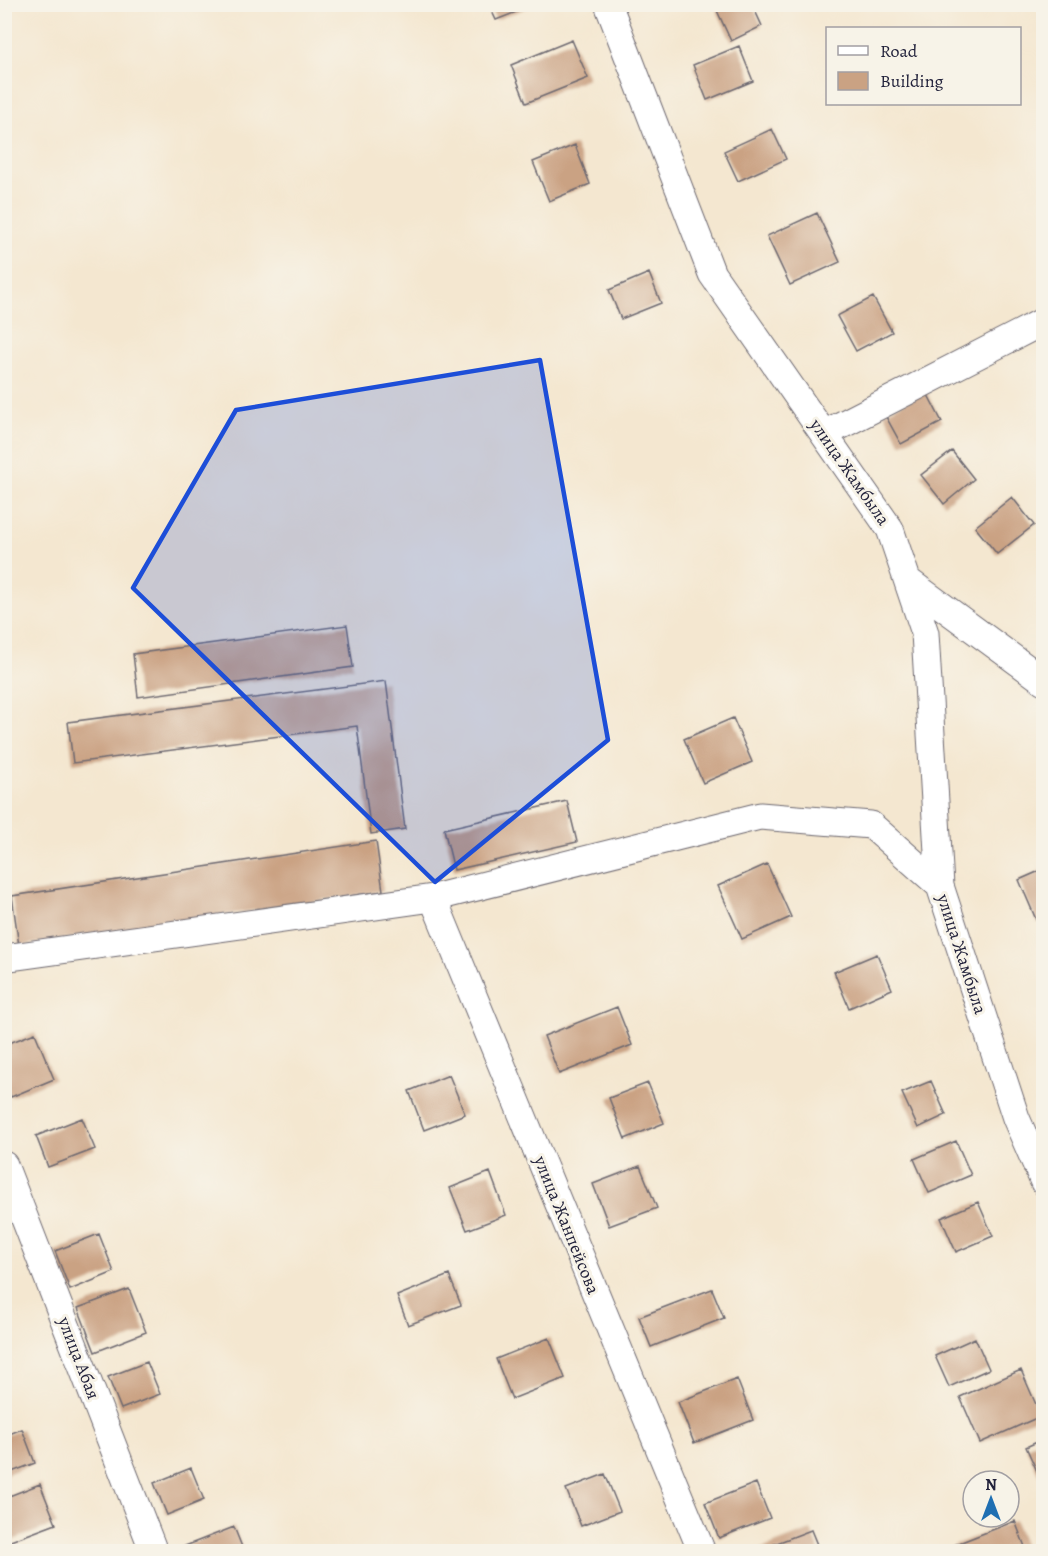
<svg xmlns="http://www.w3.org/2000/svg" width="1048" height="1556" font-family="Alegreya,serif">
  <rect width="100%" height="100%" fill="#f7f3e8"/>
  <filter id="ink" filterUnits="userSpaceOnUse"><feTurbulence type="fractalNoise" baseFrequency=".0167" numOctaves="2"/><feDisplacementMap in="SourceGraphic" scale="12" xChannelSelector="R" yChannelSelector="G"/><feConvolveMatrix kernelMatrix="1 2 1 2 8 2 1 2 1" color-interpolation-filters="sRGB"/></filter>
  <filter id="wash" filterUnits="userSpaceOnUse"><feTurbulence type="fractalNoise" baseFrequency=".008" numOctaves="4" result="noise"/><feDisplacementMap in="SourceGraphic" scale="24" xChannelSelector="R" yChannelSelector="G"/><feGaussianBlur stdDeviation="1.35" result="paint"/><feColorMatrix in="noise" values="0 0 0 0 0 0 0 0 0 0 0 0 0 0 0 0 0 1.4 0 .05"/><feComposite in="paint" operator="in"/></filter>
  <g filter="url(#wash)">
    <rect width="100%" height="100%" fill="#f4e7d0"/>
    <g id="blocks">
      <path fill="#caa283" d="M714 4H752L762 26 731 41Z
        M489 5H534L496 20Z
        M572 40 588 78 526 103 511 65Z
        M739 46 753 81 707 100 693 65Z
        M772 129 786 159 738 181 724 151Z
        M575 145 590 184 549 201 533 162Z
        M817 213 840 262 790 285 767 236Z
        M649 273 661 303 621 319 609 290Z
        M873 297 892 332 856 351 837 316Z
        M926 391 942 422 901 444 884 413Z
        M952 451 974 479 944 504 921 475Z
        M1012 497 1034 525 997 554 975 527Z
        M347 625 353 667 138 697 133 654Z
        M386 681 405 829 371 834 357 726 73 763 68 722Z
        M733 718 752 762 703 783 684 739Z
        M567 801 577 842 454 870 444 829Z
        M376 841 383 891 19 946 12 896Z
        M767 864 791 917 742 939 718 886Z
        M1044 869V922L1038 924 1019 880Z
        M877 954 892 989 849 1008 834 972Z
        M617 1007 632 1045 559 1074 544 1036Z
        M35 1033 54 1079 11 1097 4 1080V1045Z
        M449 1075 465 1114 424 1130 409 1091Z
        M931 1081 946 1115 918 1128 902 1093Z
        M648 1083 664 1123 625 1139 609 1098Z
        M82 1118 95 1149 48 1167 36 1136Z
        M956 1141 971 1175 929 1193 914 1159Z
        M640 1166 657 1208 609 1226 593 1184Z
        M490 1172 506 1215 467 1230 450 1188Z
        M978 1202 993 1236 956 1252 941 1218Z
        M99 1234 114 1272 70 1290 55 1251Z
        M449 1275 461 1305 408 1325 397 1296Z
        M129 1289 146 1332 95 1352 78 1308Z
        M712 1289 724 1318 651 1347 639 1317Z
        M549 1338 565 1378 512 1399 496 1359Z
        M975 1338 989 1369 949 1387 935 1356Z
        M147 1362 160 1394 121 1409 108 1377Z
        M1021 1370 1041 1416 980 1443 960 1397Z
        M737 1379 753 1420 694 1443 678 1402Z
        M22 1429 35 1463 4 1475V1436Z
        M1044 1439V1479L1041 1480 1026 1447Z
        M191 1468 204 1500 167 1515 154 1483Z
        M605 1474 620 1511 581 1526 566 1489Z
        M756 1483 770 1518 719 1538 705 1503Z
        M40 1484 56 1524 8 1542 4 1532V1498Z
        M1015 1521 1027 1552H957L954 1545Z
        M234 1527 244 1552H181L180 1548Z
        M811 1530 820 1552H756V1551Z"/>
    </g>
  </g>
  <g filter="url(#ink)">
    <use href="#blocks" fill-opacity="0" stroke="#6c676f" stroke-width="1.5"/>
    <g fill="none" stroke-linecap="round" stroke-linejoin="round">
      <g stroke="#6c676f" stroke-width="29">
        <path id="minor" d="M608 4 712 274 890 529 925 633 940 886 1016 1118 1044 1182
          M824 434 1044 321
          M908 581 1044 681
          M433 898 702 1552
          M4 958 433 898 760 816 871 825 940 886
          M4 1165 154 1552"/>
      </g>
      <use href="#minor" stroke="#fff" stroke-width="27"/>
    </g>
  </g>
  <path fill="#1d4ed8" fill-opacity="0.2" stroke="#1d4ed8" stroke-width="4.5" stroke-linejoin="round" d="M540 360 608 740 435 882 133 588 236 410Z"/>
  <g text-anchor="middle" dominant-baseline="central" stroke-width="6" stroke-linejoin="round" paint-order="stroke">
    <g font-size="18" fill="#22223b" stroke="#f7f3e8">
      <text transform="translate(850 472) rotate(55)">улица Жамбыла</text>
      <text transform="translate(962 954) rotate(72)">улица Жамбыла</text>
      <text transform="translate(567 1225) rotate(68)">улица Жанпейсова</text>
      <text transform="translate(79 1358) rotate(69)">улица Абая</text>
    </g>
  </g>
  <rect width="1048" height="1556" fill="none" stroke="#f7f3e8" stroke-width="24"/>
  <rect x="826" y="27" width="195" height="78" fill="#f7f3e8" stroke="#a29fa3" stroke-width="1.5"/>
  <rect x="838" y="46" width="30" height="9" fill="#ffffff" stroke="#a29fa3" stroke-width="1.5"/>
  <text x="880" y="57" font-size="18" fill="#22223b">Road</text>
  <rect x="838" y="72" width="30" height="18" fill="#caa283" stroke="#a29fa3" stroke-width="1.5"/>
  <text x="880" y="87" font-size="18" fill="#22223b">Building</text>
  <g transform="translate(991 1499)"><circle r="28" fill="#f7f3e8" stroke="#a29fa3" stroke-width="1.5"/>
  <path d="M0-4.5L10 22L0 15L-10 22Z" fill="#1f6fb2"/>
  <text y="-9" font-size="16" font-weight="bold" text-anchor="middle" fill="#22223b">N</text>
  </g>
</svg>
